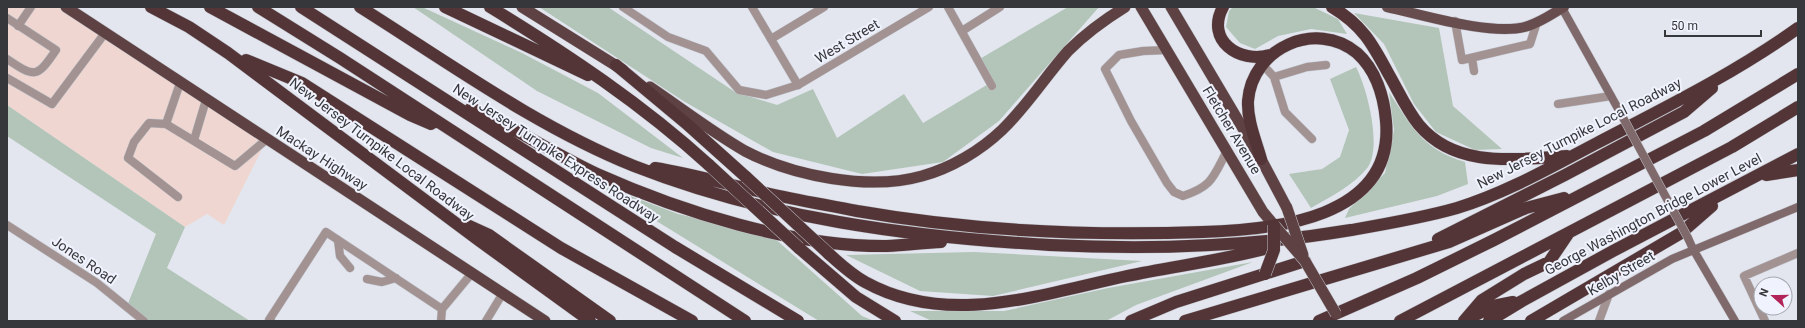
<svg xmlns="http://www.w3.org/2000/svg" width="1805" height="328" font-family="Roboto,sans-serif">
  <rect width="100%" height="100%" fill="#e3e6ef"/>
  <path fill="#f0d6d0" d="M7 7H66L267 139 224 225 207 214 185 227 7 105Z"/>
  <path fill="#b2c5b8" d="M413 7H422L522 53 598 93 683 158 651 148 537 91Z
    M539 7H608L735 92 777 105 813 89 837 138 904 94 923 123 990 83 978 60 1068 7H1099L999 121 943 162 862 174 773 152 685 102Z
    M1233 7H1313L1338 19 1347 34 1311 29 1278 36 1255 49 1240 43 1226 27 1229 11Z
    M1354 13 1439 28 1453 106 1502 149 1475 150 1436 132 1414 104 1384 44Z
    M1356 67C1367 88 1382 146 1368 167 1354 185 1330 197 1311 208L1289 174 1322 169 1340 157 1349 130 1330 79Z
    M1389 92C1412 127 1422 149 1465 162L1468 184 1437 196 1345 218 1349 209 1385 173 1394 130Z
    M7 105 185 227 167 268 250 321H147L127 306 156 234 7 136Z
    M593 182 678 214 772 236 862 316 874 321H819Z
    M974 252 1142 261 993 296 920 291 846 255Z
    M1253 262 1136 305 1106 321H932L910 311H1004L1108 288Z"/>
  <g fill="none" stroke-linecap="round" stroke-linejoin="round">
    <g stroke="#c0c3cb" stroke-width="9">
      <path id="service" d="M623 7 668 37 706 51 739 90 766 95 798 85
        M7 18 56 50C37 78 35 78 7 59
        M1455 21 1462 60 1530 44 1537 22
        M18 26 31 7
        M962 31 1000 7
        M771 39 824 7
        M1167 50 1143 51 1119 55 1105 69 1131 121 1167 183 1174 192 1183 196C1213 186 1213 177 1227 151
        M1472 58 1474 71
        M1263 65 1274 77 1285 112 1312 139
        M1274 77 1307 67 1326 65
        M7 78 52 104 105 33
        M180 83 166 124 235 166 267 139
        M1558 104 1611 96
        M166 124 149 123 134 142 128 158 178 197
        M194 140 206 100
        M338 240 340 256 350 268
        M367 279 382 282 396 278
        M271 321 269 320 326 232 442 309
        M441 321 442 309 472 273
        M486 321 503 293
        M1599 321 1609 294
        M1765 321 1744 276 1798 253"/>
    </g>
    <g stroke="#c0c3cb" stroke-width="9">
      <path id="minor" d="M752 7 798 85 929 7
        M948 7 992 86
        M7 225 97 283 144 321"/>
    </g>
    <g stroke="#c0c3cb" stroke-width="9">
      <path id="secondary" d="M1562 8 1621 114
        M1688 238 1693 249 1735 321
        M1563 321 1672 259 1798 207"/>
    </g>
    <g stroke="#c0c3cb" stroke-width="11">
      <path id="primary" d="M1387 7C1423 15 1494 37 1528 26 1541 22 1552 14 1564 7"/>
    </g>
    <g stroke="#c0c3cb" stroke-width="12">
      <path id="trunk" d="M66 7 545 321
        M522 7 623 70
        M1141 7 1263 212 1274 225
        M1171 7 1261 159 1287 208
        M650 87C681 108 712 132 745 151 793 176 869 191 922 176 951 168 980 151 1002 130 1027 106 1045 77 1068 51 1085 34 1104 20 1125 7"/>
    </g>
    <g stroke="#c0c3cb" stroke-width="13">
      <path id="motorway" d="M151 7 189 27 228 53 477 239 590 321
        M210 7 410 115 431 124
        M258 7 340 58 745 321
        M301 7 675 247 798 321
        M360 7C449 63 537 127 634 166 766 218 909 237 1050 245 1151 250 1251 247 1351 230 1386 224 1422 218 1457 208 1506 193 1551 167 1597 143 1666 107 1735 73 1798 28
        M445 7 588 75
        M490 7C567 54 642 104 709 165
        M1223 7C1205 40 1239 64 1270 55
        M1332 7C1362 25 1372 43 1388 73 1398 90 1406 109 1419 125 1456 169 1516 159 1567 156
        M246 60 302 83 561 248 692 321
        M616 65 688 125 746 177
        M471 108C514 127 554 154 597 174 682 212 793 247 887 246 905 245 923 243 941 242
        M655 168C693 174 729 185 766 193 796 200 827 205 857 211 971 231 1087 236 1203 232 1273 230 1395 219 1386 121 1384 97 1376 70 1357 53 1316 19 1252 48 1248 101 1247 120 1256 141 1261 159
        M1766 175 1798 170
        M467 225 489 235 610 321
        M1438 239 1565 175 1684 112 1712 88
        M799 248 856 297 895 321
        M829 254C840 264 852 275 865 282 948 328 1041 294 1127 276 1175 266 1225 260 1272 247
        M1470 318 1493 306 1513 302
        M1131 321 1176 302 1305 261
        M1185 321 1449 242 1526 208 1564 198
        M1319 321 1417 278 1494 240 1704 131 1798 74
        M1400 321 1732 147 1798 107
        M1464 321 1482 300 1524 274 1549 262 1568 234
        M1489 321 1522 301 1613 251 1798 154
        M1531 321 1681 233 1712 206"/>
    </g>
    <use href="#service" stroke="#a29292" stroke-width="8"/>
    <use href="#minor" stroke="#a29292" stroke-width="8"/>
    <use href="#secondary" stroke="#80696a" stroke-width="8"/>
    <use href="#primary" stroke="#684d4e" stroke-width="10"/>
    <use href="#trunk" stroke="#5e4142" stroke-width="11"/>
    <use href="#motorway" stroke="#533537" stroke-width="12"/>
    <g stroke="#c0c3cb" stroke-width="9" stroke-linecap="butt">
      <path id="secondary-bridge" d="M1621 114 1688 238"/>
    </g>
    <g stroke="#c0c3cb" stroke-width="12" stroke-linecap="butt">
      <path id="trunk-bridge" d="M1287 208 1303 255
        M1274 225 1305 261 1336 314"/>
    </g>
    <g stroke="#c0c3cb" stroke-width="13" stroke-linecap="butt">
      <path id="motorway-bridge" d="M709 165 799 248
        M746 177 829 254
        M1265 274 1274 250V225"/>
    </g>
    <use href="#secondary-bridge" stroke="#80696a" stroke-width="8"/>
    <use href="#trunk-bridge" stroke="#5e4142" stroke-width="11"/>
    <use href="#motorway-bridge" stroke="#533537" stroke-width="12"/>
  </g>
  <g text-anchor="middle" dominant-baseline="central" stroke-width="4" stroke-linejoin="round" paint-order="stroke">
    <g font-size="14" fill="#36373b" stroke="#f0f3fd">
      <text transform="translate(847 41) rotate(-31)">West Street</text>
      <text transform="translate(1232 130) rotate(59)">Fletcher Avenue</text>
      <text transform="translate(1579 133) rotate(-27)">New Jersey Turnpike Local Roadway</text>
      <text transform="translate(382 149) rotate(37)">New Jersey Turnpike Local Roadway</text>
      <text transform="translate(556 153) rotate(33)">New Jersey Turnpike Express Roadway</text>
      <text transform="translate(322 158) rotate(33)">Mackay Highway</text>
      <text transform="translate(1653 214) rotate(-28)">George Washington Bridge Lower Level</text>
      <text transform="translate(84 260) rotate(34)">Jones Road</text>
      <text transform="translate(1621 273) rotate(-30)">Kelby Street</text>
    </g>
  </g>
  <rect width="1805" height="328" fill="none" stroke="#36373b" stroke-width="16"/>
  <g transform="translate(1773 296) rotate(291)"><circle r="19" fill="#f0f3fd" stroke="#a6a8af"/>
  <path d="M0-3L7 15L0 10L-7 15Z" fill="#b12359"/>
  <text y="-6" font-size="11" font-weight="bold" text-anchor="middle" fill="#36373b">N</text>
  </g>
  <path d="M1665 30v6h96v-6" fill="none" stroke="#36373b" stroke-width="2"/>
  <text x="1671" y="30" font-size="12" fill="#36373b" stroke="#f0f3fd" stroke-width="3" paint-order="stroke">50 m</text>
</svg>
